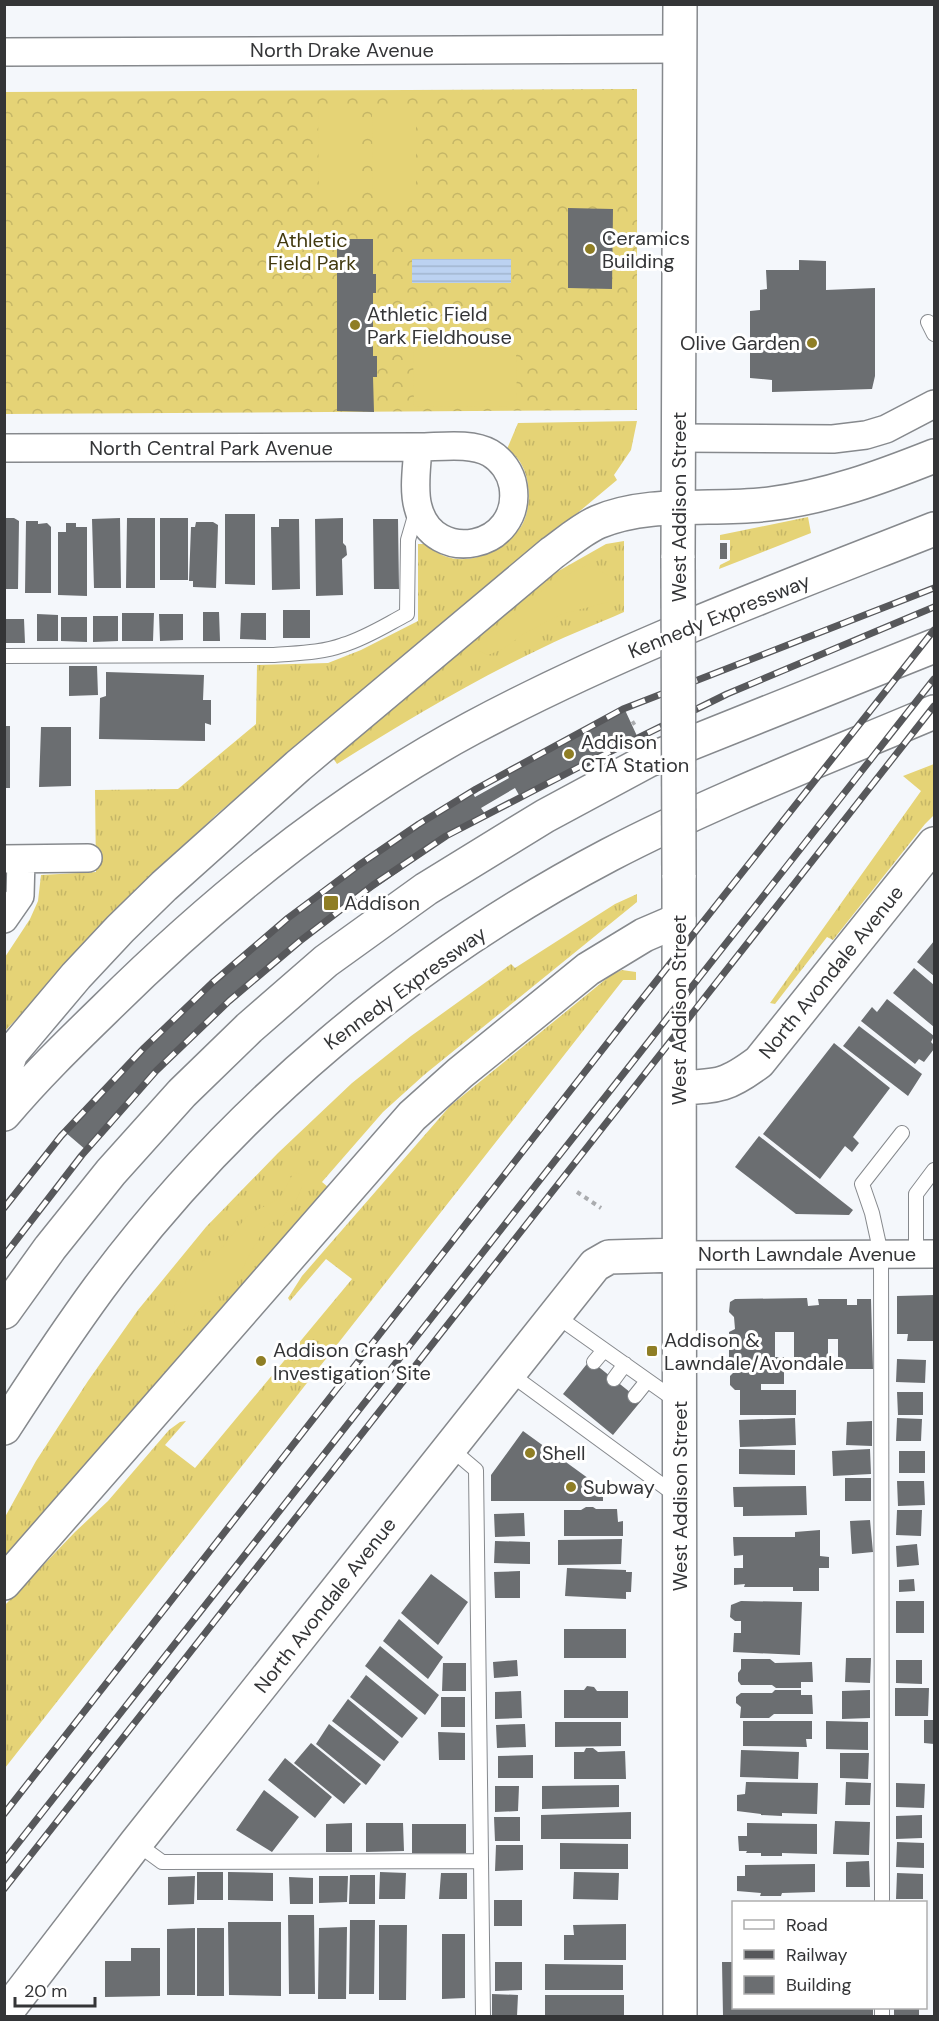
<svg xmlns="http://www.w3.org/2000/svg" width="939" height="2021" font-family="'DM Sans',sans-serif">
  <defs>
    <pattern id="grass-tufts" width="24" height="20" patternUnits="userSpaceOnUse" patternTransform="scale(1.5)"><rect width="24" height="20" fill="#e5d376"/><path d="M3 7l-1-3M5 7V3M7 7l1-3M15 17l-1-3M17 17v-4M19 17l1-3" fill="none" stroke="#c5b667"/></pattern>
    <pattern id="forest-crowns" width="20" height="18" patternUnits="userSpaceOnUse" patternTransform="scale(1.5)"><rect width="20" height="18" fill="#e5d376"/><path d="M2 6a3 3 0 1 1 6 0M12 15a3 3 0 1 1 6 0" fill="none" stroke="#c5b667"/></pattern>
    <pattern id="water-rules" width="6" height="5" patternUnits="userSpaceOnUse" patternTransform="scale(1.5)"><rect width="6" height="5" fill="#bcd2f1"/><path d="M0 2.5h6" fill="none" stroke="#a2b5cf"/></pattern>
  </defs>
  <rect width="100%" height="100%" fill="#f4f7fb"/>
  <path fill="url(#grass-tufts)" d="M637 421 631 450 614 475 617 480 217 814 145 883 5 1031V957L30 919 38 901 41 875 96 872 95 790 178 789 256 724 257 665 328 663 361 650 418 621V544H426C453 570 489 560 513 536 516 532 520 529 522 525 532 507 531 474 517 458 515 455 510 452 507 449L518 423Z
    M808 517 811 533 719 569 720 565 730 560V540H720V535Z
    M624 541V612C597 624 570 634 544 647 472 681 404 722 337 764L331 755 548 577 606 544Z
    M934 764V815L925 824 833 940 827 937 775 1004 770 1003 921 791 903 776Z
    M637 894V902L424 1075 383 1112 322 1182 328 1187 188 1346 5 1561V1517L36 1461 88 1381 138 1310 206 1227 278 1153 352 1083 411 1036 511 964 515 968 615 904Z
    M622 970 636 972V980H623L5 1768V1605L75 1532 108 1501 169 1430 180 1422 186 1421 165 1445 195 1468 352 1279 326 1259 290 1301 288 1298 302 1276 450 1106 611 975Z"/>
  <path fill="url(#forest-crowns)" d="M637 89V410L5 414 4 92Z"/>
  <path fill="#e5d376" d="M318 108H362V203H319Z
    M372 108H416V203H373Z
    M516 349 517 406 414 407 413 350Z
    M590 563 609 577V602L562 614 525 633 503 649 488 655 479 651 481 640 550 584Z
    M294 1172 302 1175V1187L294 1205 280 1218 266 1226 247 1259 233 1290C211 1299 198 1306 187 1328L180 1330 175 1324 174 1307 192 1268 221 1249 248 1215 280 1198Z"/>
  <path fill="url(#water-rules)" d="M412 259H511V283H412Z"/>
  <path fill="#6b6e71" d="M568 208 613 209 612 289 568 288Z
    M337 239H373V274H376V293H373V356H377V377H373L374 412 337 411Z
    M799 260 826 261V290L875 288V376L872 389 772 392V380L750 378V311L760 310V290L767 289 766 270H799Z
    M225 514H255V585L225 584Z
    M4 518H14L19 521 18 589H4Z
    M120 518 121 588H94L92 519Z
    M127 518H155V588H126Z
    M160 518H188V580H160Z
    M343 518V543L346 546 347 555 342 559 343 595 316 596 315 519Z
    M279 519H299L300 589 272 590 271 527H279Z
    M373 519H398L399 589H374Z
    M26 521H38V524L47 523 51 527V593H25Z
    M196 522H213L218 525 216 588 193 587V581H189L191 527H195Z
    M66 523H76V527H87V596L58 595V532H66Z
    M720 543H727V559H720Z
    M283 610H310V638H283Z
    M203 612H219L220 641H203Z
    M122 613H154L153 641H122Z
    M241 613H266V640L240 639Z
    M37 614 58 615V641H37Z
    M159 614H183V640L160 641Z
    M93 616H118V641L93 642Z
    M61 617H87V642L61 641Z
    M4 619H24L25 643H4Z
    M69 666H97L98 695 69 696Z
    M106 672 204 675 203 700H211V725L205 723V741L99 739 100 698 106 696Z
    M625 710 637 736 519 795 515 788 481 808 486 815 440 843 325 923 230 1003 157 1072 86 1150 65 1132 141 1048 210 981 296 910 358 863 471 790 475 797 509 778 506 772Z
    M4 726H10V788H4Z
    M41 727H71V786L39 787Z
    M934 941V976L917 962Z
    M914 968 934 985V1027L893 993Z
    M887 999 934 1036 931 1042 934 1045V1049L924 1062 919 1059 915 1064 861 1021 872 1007 877 1012Z
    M859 1026 922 1074 908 1096 843 1046Z
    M834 1043 890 1088 853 1137 859 1143 852 1152 845 1146 820 1179 763 1134Z
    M759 1136 853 1210 849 1215 796 1214 735 1167Z
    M934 1295V1341H907L908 1334H897V1296Z
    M807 1298 808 1306 819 1305 818 1299H847V1305H857V1299H871L873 1369H838V1339H828V1368L794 1369V1332H775V1357H784V1384H761V1390H796V1415H740V1390H735L730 1385V1376L734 1372 732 1360 729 1357V1332L735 1329 734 1317 729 1312 730 1302 735 1299Z
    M897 1359 926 1360 925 1383 896 1382Z
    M590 1360 641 1401 613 1435 563 1394Z
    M897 1392H923V1415H898Z
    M795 1418 796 1445 740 1447 739 1420Z
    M897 1418 922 1419 921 1441H896Z
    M872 1421V1446L846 1445 847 1422Z
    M523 1431 603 1489V1501H491V1475Z
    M739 1449 795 1450V1475L739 1474Z
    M870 1449 871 1474 833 1476 832 1451Z
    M899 1451H925V1473H899Z
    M845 1478H871V1501H845Z
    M897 1481H924L925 1505 898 1506Z
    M806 1486 807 1515 743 1516V1507H734L733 1487Z
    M586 1507H593L596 1509H617L618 1522 623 1521V1536H564V1510H581Z
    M897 1510H922L921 1536 896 1535Z
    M524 1513 525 1536 495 1537 494 1514Z
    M870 1520 873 1552 852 1554 850 1521Z
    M820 1530V1556L829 1557V1568H819V1591H793V1587H744L745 1584 734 1585V1568H743V1555L734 1556 733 1537H795V1532Z
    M622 1539 621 1564 558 1565V1540Z
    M495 1541 530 1542V1564L494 1563Z
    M917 1544 919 1565 897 1567 896 1546Z
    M567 1568 626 1570V1572H632L631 1592H626V1599L565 1596Z
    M520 1571V1598H495L494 1572Z
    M431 1574 468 1602 438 1645 401 1613Z
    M914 1579 915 1591 899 1592V1580Z
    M741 1601 802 1602 800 1655 733 1652 734 1633H741V1621H735L730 1617 731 1605Z
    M896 1601H924V1633H896Z
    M399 1619 443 1657 428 1679 383 1641Z
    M564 1629H626V1658H564Z
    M380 1646 439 1695 425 1715 365 1666Z
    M846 1658H871L870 1683 845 1682Z
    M741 1659H770L775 1663 812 1662 813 1682H801V1688H776L772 1685H741L738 1681V1673L741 1669Z
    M517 1660 518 1676 494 1678 493 1662Z
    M896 1660H922V1684L896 1683Z
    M443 1663H466V1691H442Z
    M366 1675 418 1718 402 1738 350 1697Z
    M587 1686 594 1687 597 1691H628V1718H564V1690H584Z
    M895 1688H929L928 1716H895Z
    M775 1690H801V1695H812L813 1714H774L769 1718H740L741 1707 736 1703V1697L741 1693H772Z
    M870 1690V1718L842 1719V1691Z
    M521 1691 522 1718 495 1719V1692Z
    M441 1697H465V1727H441Z
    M348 1699 399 1742 384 1761 332 1721Z
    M924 1720H934V1744L924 1743Z
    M743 1721H812V1739H806L807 1747 743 1746Z
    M826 1721 868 1722V1750L826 1749Z
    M555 1722H621V1746L555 1747Z
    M329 1724 381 1765 366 1785 316 1744Z
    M525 1724 526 1747 497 1748 496 1725Z
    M438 1732 465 1733V1760H439Z
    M311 1743 361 1784 344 1804 294 1763Z
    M586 1748H593L598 1752 625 1751 626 1779H574V1752H584Z
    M741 1750 799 1752 798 1779 740 1777Z
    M840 1753H869L868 1779 840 1778Z
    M533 1755V1778H498V1756Z
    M285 1758 332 1797 315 1818 268 1780Z
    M746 1782 818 1783 817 1814 782 1813V1816L761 1815V1814L737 1811V1795L745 1794Z
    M846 1782 871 1783 870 1805H845Z
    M896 1783 925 1784 924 1808 896 1807Z
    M619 1785V1807L542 1809V1786Z
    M495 1786H519L518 1811 495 1812Z
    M264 1790 299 1817 272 1852 236 1830Z
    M631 1812V1839H541V1815Z
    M922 1815V1838L896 1839V1816Z
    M494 1817H520V1841H495Z
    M835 1821 870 1822 869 1855 833 1854Z
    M352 1823V1852H326V1824Z
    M366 1823H403L404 1851 366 1852Z
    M747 1823 817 1824V1854L782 1853V1856H761V1853H746L747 1851H739L738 1836H747Z
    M412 1824H466V1853H412Z
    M897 1842 924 1843V1868L896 1867Z
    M560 1843 628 1844V1869H560Z
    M496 1845H523V1870L495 1871Z
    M869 1861 870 1887H846V1862Z
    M815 1864V1892L782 1893 781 1896H760L761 1893 737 1891V1876H745V1865Z
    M197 1872H223V1900H197Z
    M228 1872 273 1873V1901L228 1900Z
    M380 1872 406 1873 405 1899H379Z
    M574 1872 619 1873 618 1900 573 1899Z
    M441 1873H467V1899H439Z
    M897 1873 923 1874V1899H896Z
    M350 1875H375V1904H349Z
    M195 1876 194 1904 168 1905V1877Z
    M319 1876H348L347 1902 319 1903Z
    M289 1877 313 1878V1904H290Z
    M494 1900H522V1926H494Z
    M288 1915H314L315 1994H289Z
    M350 1920H375L374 1994H349Z
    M228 1922H281V1996L229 1995Z
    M626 1924V1960H564V1935H574L573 1925Z
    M379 1925H407L406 2000H379Z
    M347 1927 346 1999H318L319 1928Z
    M195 1928V1995H167V1929Z
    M197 1928H224V1996H197Z
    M442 1934H465V1998L442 1999Z
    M131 1948H160V1996L105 1997V1961H131Z
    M495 1962H522V1990L495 1991Z
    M722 1962H734V2008H873V2016H723Z
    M545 1964 623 1965V1990H545Z
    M492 1994 518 1995 517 2016H492Z
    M545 1995H624V2016H545Z
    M894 2008H919V2016H894Z"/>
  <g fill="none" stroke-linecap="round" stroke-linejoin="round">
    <g stroke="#86898d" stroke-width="16">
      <path id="lane" d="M928 322 934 334
        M4 656 274 655C297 653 321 653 343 645 366 638 386 625 407 614L408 540 417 509
        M916 1254V1194L934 1170
        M555 1315 678 1402
        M594 1362 604 1350
        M509 1373 677 1496
        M614 1379 625 1364
        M635 1396 647 1381
        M450 1448 476 1470 483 2016
        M136 1843 162 1862 481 1861
        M882 1902 881 1254 872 1213 862 1184 902 1133
        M882 2008V2016"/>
    </g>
    <g stroke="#86898d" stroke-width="30">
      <path id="street" d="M4 52 680 49
        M679 438 833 439 866 435 886 429 934 404
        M418 447C440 447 471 442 490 453 502 460 511 473 513 486 523 549 433 567 418 507 413 489 417 466 418 447Z
        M4 448 418 447
        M4 859 88 858
        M4 919 20 896 21 859
        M680 1255 934 1254"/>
    </g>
    <g stroke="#86898d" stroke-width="36">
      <path id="secondary" d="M678 558 680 4
        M679 875 680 2016
        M680 1088C719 1086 727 1086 759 1062L934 844
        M4 2015 136 1843 595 1265 609 1257 680 1255"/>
    </g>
    <g stroke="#86898d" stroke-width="36">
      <path id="highway" d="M4 1073 11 1053 76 976 120 929 164 886 298 766 552 553C566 543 582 529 598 522 650 500 714 511 769 504 827 497 881 477 934 456
        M4 1114C35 1077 70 1043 105 1009 214 901 336 801 472 728 620 649 779 590 934 529
        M4 1312 50 1248 111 1172 182 1093 249 1028 326 961 426 889 545 816 649 760 934 646
        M4 1428C35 1380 66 1333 99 1288 233 1108 411 959 609 855 715 800 825 758 934 712
        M4 1583 412 1116 460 1073 588 969 644 935 679 920"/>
    </g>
    <path stroke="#aaacaf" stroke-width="4" stroke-dasharray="4.5 4.5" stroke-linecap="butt" d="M632 724 635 722
      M577 1192 601 1208"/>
    <use href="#lane" stroke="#fff" stroke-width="14"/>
    <use href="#street" stroke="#fff" stroke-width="27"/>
    <use href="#secondary" stroke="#fff" stroke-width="33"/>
    <use href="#highway" stroke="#fff" stroke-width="33"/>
    <g stroke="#57585b" stroke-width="7">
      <path id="rail" d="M4 1208 61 1136 144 1048 212 983 288 918 359 865 419 824 476 789 623 709 934 588
        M4 1256 82 1155 156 1071 229 1001 300 941 373 885 446 836 581 766 727 694 934 607
        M4 1814 631 1013 934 630
        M4 1861 934 679
        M4 1889 934 706"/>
    </g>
    <use href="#rail" stroke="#fff" stroke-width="4.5" stroke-dasharray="14" stroke-linecap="butt"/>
    <g stroke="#86898d" stroke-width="36" stroke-linecap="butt">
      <path id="secondary-bridge" d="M678 558 679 875"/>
    </g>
    <use href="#secondary-bridge" stroke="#fff" stroke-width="33"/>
  </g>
  <g fill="#8f7e25" stroke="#fff" stroke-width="2">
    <circle cx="590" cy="249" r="6"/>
    <circle cx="355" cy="325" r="6"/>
    <circle cx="812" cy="343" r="6"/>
    <circle cx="569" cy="754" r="6"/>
    <rect x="323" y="895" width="16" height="16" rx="3"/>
    <rect x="646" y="1345" width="12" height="12" rx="3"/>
    <circle cx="261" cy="1361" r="6"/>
    <circle cx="530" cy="1453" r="6"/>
    <circle cx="571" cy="1487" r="6"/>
  </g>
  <g text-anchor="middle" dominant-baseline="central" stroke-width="6" stroke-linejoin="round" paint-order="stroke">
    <g font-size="20" fill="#343537" stroke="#fff">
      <text x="342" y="50">North Drake Avenue</text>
      <text x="211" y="448">North Central Park Avenue</text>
      <text transform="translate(679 507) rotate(-90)">West Addison Street</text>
      <text transform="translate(719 616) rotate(-22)">Kennedy Expressway</text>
      <text transform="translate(831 972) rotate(-51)">North Avondale Avenue</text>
      <text transform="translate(405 988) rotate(-36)">Kennedy Expressway</text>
      <text transform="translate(679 1010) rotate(-90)">West Addison Street</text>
      <text x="807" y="1254">North Lawndale Avenue</text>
      <text transform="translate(680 1496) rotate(-90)">West Addison Street</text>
      <text transform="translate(325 1605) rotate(-52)">North Avondale Avenue</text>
    </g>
    <g font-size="20" fill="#343537" stroke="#fff" text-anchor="start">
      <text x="602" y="238">Ceramics<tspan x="602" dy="23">Building</tspan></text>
      <text x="367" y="314">Athletic Field<tspan x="367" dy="23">Park Fieldhouse</tspan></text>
      <text x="800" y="343" text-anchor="end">Olive Garden</text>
      <text x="581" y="742">Addison<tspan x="581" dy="23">CTA Station</tspan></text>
      <text x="344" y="903">Addison</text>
      <text x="664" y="1340">Addison &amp;<tspan x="664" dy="23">Lawndale/Avondale</tspan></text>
      <text x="273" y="1350">Addison Crash<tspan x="273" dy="23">Investigation Site</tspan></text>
      <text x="542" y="1453">Shell</text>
      <text x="583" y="1487">Subway</text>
    </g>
    <g font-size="20" fill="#423a0f" stroke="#fff">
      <text x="312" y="240">Athletic<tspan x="312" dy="23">Field Park</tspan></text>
    </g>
  </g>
  <rect width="939" height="2021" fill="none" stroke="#343537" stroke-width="12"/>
  <rect x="732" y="1901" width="195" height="108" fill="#ffffff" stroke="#aeaeaf" stroke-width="1.5"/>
  <rect x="744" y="1920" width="30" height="9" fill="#ffffff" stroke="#aeaeaf" stroke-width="1.5"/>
  <text x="786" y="1931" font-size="18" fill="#343537">Road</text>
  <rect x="744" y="1950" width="30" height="9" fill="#57585b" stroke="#aeaeaf" stroke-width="1.5"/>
  <text x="786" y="1961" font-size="18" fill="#343537">Railway</text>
  <rect x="744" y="1976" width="30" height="18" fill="#6b6e71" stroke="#aeaeaf" stroke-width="1.5"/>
  <text x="786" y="1991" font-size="18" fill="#343537">Building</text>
  <path d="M15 1997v9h80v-9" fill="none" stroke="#343537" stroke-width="3"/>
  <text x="24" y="1997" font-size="18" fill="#343537" stroke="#ffffff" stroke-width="4.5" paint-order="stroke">20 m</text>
</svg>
